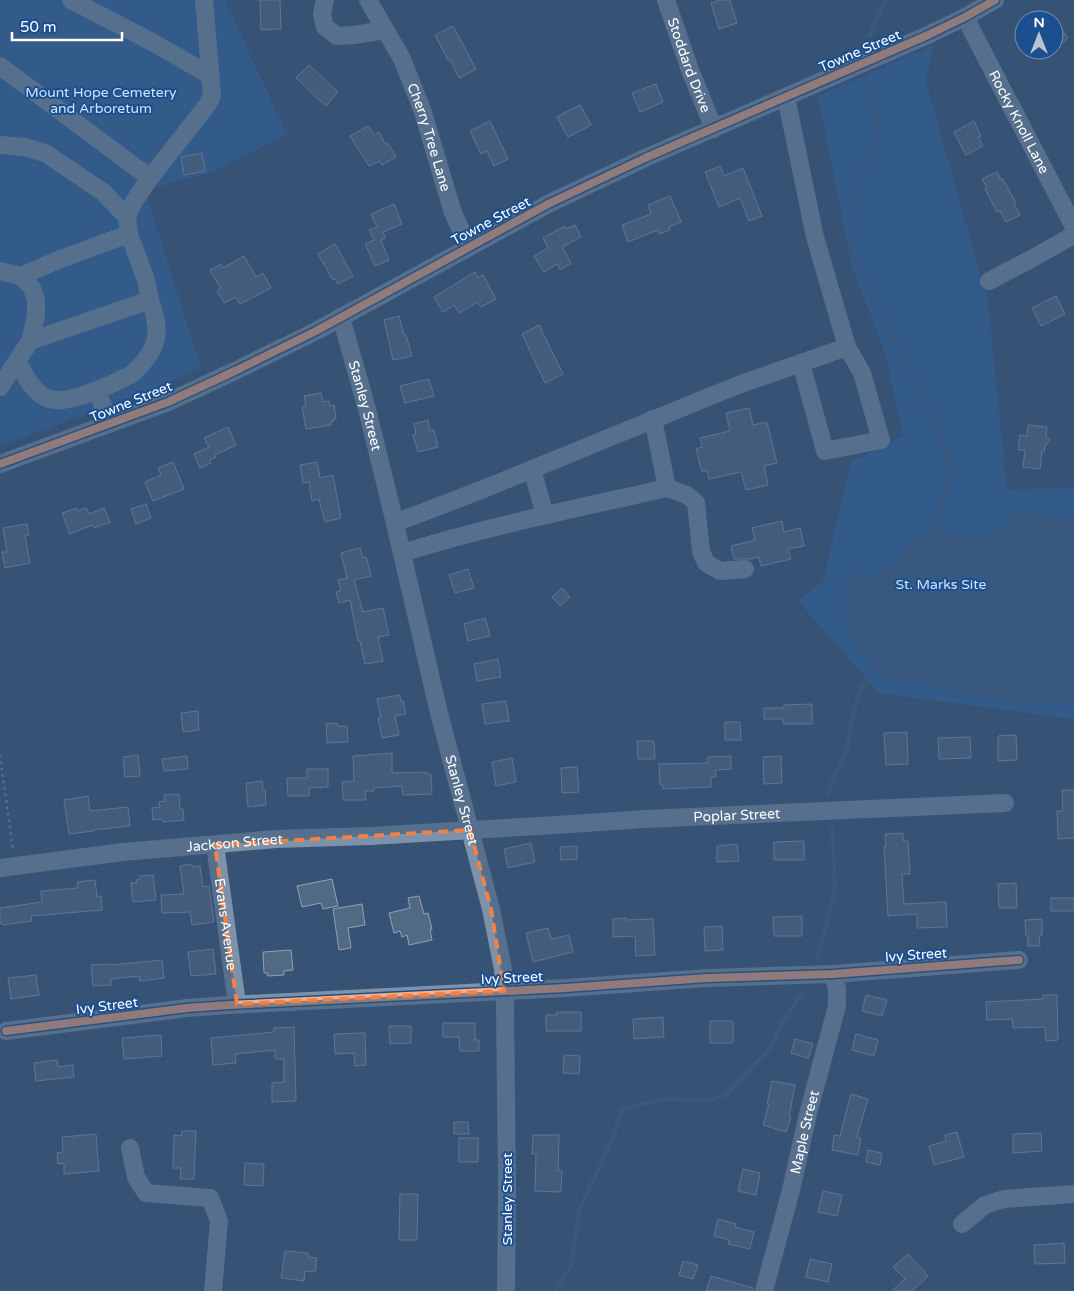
<svg xmlns="http://www.w3.org/2000/svg" width="1074" height="1291" font-family="'Varela Round',sans-serif">
  <rect width="100%" height="100%" fill="#365274"/>
  <path fill="#2f66a5" d="M0 0H225L287 134 214 172 145 190 201 367 161 386 0 446Z
    M933 45 926 82 988 301 1007 490 1074 487V719L879 693 798 601 823 581 851 462 903 436 885 353 852 267 818 96Z"/>
  <path fill="#3b618d" d="M1022 510 1059 517 1074 514V705L1007 702 879 676 862 657 849 632 845 609 848 573 871 578 887 568 917 536 943 530 975 538 1000 530Z"/>
  <g fill="none" stroke-linecap="round" stroke-linejoin="round">
    <path stroke="#3b618d" stroke-width="4.5" d="M869 36 886 0
      M867 77 878 121 875 143 858 180 852 208V253L938 425 951 470 933 537
      M828 794 834 777 846 753 853 713 863 684
      M817 960 835 890 832 828
      M555 1291 572 1265 579 1210 613 1138 622 1109 662 1099 711 1100 729 1093 740 1079 772 1046 780 1026 802 993"/>
  </g>
  <path fill="#526984" stroke="#92a2b6" d="M260 0H280L281 29 261 30Z
    M720 0H730L737 23 719 29 711 3Z
    M1054 20 1068 38 1054 49Z
    M453 26 476 69 459 78 450 59 448 60 435 35Z
    M309 65 338 92 326 106 296 78Z
    M656 84 663 102 640 112 632 93Z
    M580 105 591 125 568 137 557 117Z
    M490 121 508 159 494 166 487 151 481 154 470 131Z
    M974 121 981 136 978 137 983 146 966 155 954 132Z
    M368 126 374 135 379 132 386 145 388 143 396 157 382 165 380 161 369 166 350 136Z
    M202 153 205 171 184 175 181 157Z
    M720 166 724 176 743 168 762 216 749 221 740 198 719 207 705 172Z
    M997 172 1001 180 1003 179 1016 203 1014 204 1020 215 1006 222 1000 211 997 212 985 189 987 188 982 179Z
    M670 196 681 222 669 227 670 230 659 234 658 230 628 242 622 225 651 214 648 205Z
    M394 204 402 224 383 232 385 238 381 240 389 260 375 266 365 244 374 240 369 230 377 227 371 214Z
    M575 225 581 237 562 247 571 263 560 270 557 264 544 272 534 256 548 248 543 238 565 226 566 229Z
    M335 244 353 276 338 284 335 279 333 280 318 254Z
    M244 256 256 277 263 273 271 288 240 304 236 297 224 303 217 291 221 289 210 270 221 264 223 268Z
    M475 272 478 278 483 275 496 299 481 307 478 302 459 313 454 305 443 312 434 297Z
    M1056 296 1065 314 1041 326 1032 308Z
    M399 316 404 335H406L412 356 393 360 384 320Z
    M539 325 563 374 545 383 522 334Z
    M429 379 434 396 405 403 400 386Z
    M321 393 323 402 329 401 330 406 334 405 336 419H333V422H330L331 425 306 429 302 407H306L304 396Z
    M749 408 753 425 767 422 777 463 764 466 768 485 746 490 741 472 709 479 707 470 702 472 696 449 702 447 700 438 730 431 726 413Z
    M428 420 430 431 434 430 438 447 418 452 413 435 416 434 414 424Z
    M1028 425 1047 427 1046 436 1050 440 1045 446 1044 452 1042 451 1040 469 1023 467 1025 450H1018L1020 435 1027 436Z
    M228 427 236 445 215 455 216 457 209 460 211 463 200 468 194 454 209 447 204 438Z
    M173 462 184 489 153 501 145 482 161 475 158 468Z
    M317 462 320 478 333 475 341 518 325 522 319 499 312 501 309 482 303 483 300 465Z
    M146 504 151 518 136 524 131 509Z
    M77 508 78 511 86 508 89 514 104 508 110 522 94 528 92 525 70 534 62 513Z
    M782 521 784 532 800 528 804 546 788 549 791 559 761 566 759 557 749 559H734L731 546 755 540 752 528Z
    M27 524 29 535H25L30 563 5 568 2 552H7L3 528Z
    M360 548 363 558 366 557 371 576 354 580 363 612 383 608 389 635 378 637 383 661 365 664 360 641H358L350 600 339 603 336 592 341 590 338 580 347 578 341 553Z
    M468 569 474 588 455 593 449 575Z
    M562 588 570 597 560 606 552 597Z
    M485 618 490 636 468 641 464 624Z
    M498 659 501 677 477 681 474 664Z
    M400 695 401 702 403 701 406 714 395 716 399 735 382 738 378 718H381L377 699Z
    M506 701 509 721 485 724 482 704Z
    M812 704V724H783V719H764V708H784V705Z
    M198 711 199 730 183 732 181 713Z
    M725 722H740L741 740H725Z
    M337 723 338 726H347L348 742 327 743 326 724Z
    M907 732 908 764 886 765 884 733Z
    M1016 735 1017 760 998 761V736Z
    M970 737 971 758 939 759 938 738Z
    M637 741H654L655 759H638Z
    M392 753V773L426 772V774H431L432 794 403 795 402 786 374 788V791H365L366 800H343L342 782 354 781 353 756Z
    M138 755 140 776 125 777 123 757Z
    M187 756 188 769 164 771 162 759Z
    M731 756V769L715 770 716 777H711V787L663 789V785H660L659 764 708 763 707 757Z
    M781 756 782 783 764 784 763 757Z
    M512 758 516 782 496 786 492 762Z
    M577 767 579 792 562 793 561 768Z
    M307 769H328V787L309 788V796H288L287 778H307Z
    M262 781 263 790H265L266 805 248 807 246 783Z
    M1062 790H1074V838L1058 839 1057 811H1063Z
    M179 794 180 809H183L184 820 163 822 162 819 153 820 152 808 160 807 159 802 165 801 164 795Z
    M88 796 90 811 128 807 130 826 93 830V831L69 834 64 800Z
    M903 833V841H908L910 874H902L904 904 946 902 947 927 917 928V914L888 916 884 847H886L885 834Z
    M804 841V860H774V842Z
    M531 843 535 862 508 868 504 849Z
    M737 844 739 861 717 862V846Z
    M577 846V859L561 860 560 847Z
    M192 864V867L200 866 203 887 209 886 214 922 192 925 190 912 162 913 161 895 184 894 180 866Z
    M153 875 156 900 133 902 131 883H137L136 880 140 879V876Z
    M332 879 338 906 323 909 321 903 302 907 297 886Z
    M95 880 97 897 101 896 102 910 31 916 32 921 2 925V923H0V908L42 902 41 891 78 888 77 882Z
    M1016 883 1017 908H999L998 884Z
    M419 896 424 914 428 913 432 929H430L432 940 409 945 407 935 402 937 400 931 394 933 389 913 410 908 408 898Z
    M1051 898H1074V911H1051Z
    M362 904 365 925 348 928 351 948 339 950 333 909Z
    M802 916V936H774L773 917Z
    M626 918 627 920 653 919 655 955 636 956 635 936 613 937V919Z
    M1042 919V935L1039 936 1040 946H1028V936H1026L1025 920Z
    M722 926 723 950 705 951 704 927Z
    M548 928 551 939 569 935 573 952 533 962 526 933Z
    M213 949 216 974 191 976 188 952Z
    M291 950 293 970 284 971V975L268 976 267 973H264L263 952Z
    M162 960 164 978 140 981 139 976 111 979V985L93 986 91 965 110 964V965Z
    M36 975 39 995 11 999 8 978Z
    M866 995 887 1000 882 1016 862 1011Z
    M1043 995H1057L1058 1040 1046 1041 1045 1027 1013 1028 1012 1019 987 1020 986 1002 1043 999Z
    M557 1012H581V1031H546V1015H557Z
    M663 1017 664 1037 634 1039 633 1019Z
    M710 1021H733V1043H710Z
    M443 1023H475V1040H479V1051H460L459 1037H443Z
    M389 1026H411V1043L390 1044Z
    M294 1027 296 1101 272 1102V1083L284 1082V1059H275V1050L235 1054 236 1063 213 1065 211 1038 274 1032V1028Z
    M365 1033 366 1065 355 1066 354 1053 335 1054 334 1034Z
    M856 1034 878 1040 874 1056 852 1050Z
    M161 1035 162 1056 124 1059 122 1038Z
    M795 1039 813 1044 808 1058 791 1053Z
    M564 1055 580 1056 579 1074 563 1073Z
    M57 1060 58 1067 73 1065 74 1077 36 1081 34 1063Z
    M772 1081 795 1085 789 1117H791L786 1132 763 1125 769 1104H767Z
    M851 1094 868 1099 857 1137 861 1138 858 1155 832 1150 834 1135 840 1136Z
    M454 1122H468L469 1134H454Z
    M182 1131H196L194 1179H180L181 1168H173L174 1135 181 1136Z
    M957 1132 964 1157 934 1165 929 1146 946 1141 945 1135Z
    M1041 1133 1042 1151 1013 1153V1134Z
    M96 1134 99 1171 64 1174V1163L58 1164 57 1153 63 1152 62 1137Z
    M533 1135H559L558 1171H562L561 1192 535 1191 536 1154H532Z
    M459 1138H478V1162H459Z
    M868 1150 882 1153 880 1165 866 1162Z
    M245 1163 264 1164 263 1186 244 1185Z
    M743 1169 760 1173 756 1195 738 1191Z
    M823 1191 842 1195 837 1216 818 1212Z
    M400 1194H418L417 1240H399Z
    M718 1219 736 1224 735 1227 754 1232 750 1249 728 1244 729 1240 714 1236Z
    M1064 1243 1065 1263 1035 1264 1034 1245Z
    M285 1251 308 1253V1257L317 1258 315 1272 305 1271 304 1281 281 1278Z
    M908 1254 928 1276 912 1291H892L905 1279 893 1267Z
    M810 1259 832 1264 828 1282 806 1277Z
    M683 1261 698 1265 693 1279 679 1275Z
    M711 1276 753 1288V1291H706Z"/>
  <g fill="none" stroke-linecap="round" stroke-linejoin="round">
    <path stroke="#7d92a8" stroke-width="2.5" stroke-dasharray="2.5 4" stroke-linecap="butt" d="M0 755 13 850"/>
    <g stroke="#7d92a8" stroke-width="18">
      <path d="M71 0 154 43 211 76"/>
      <path d="M325 0 322 14 325 27 337 36 354 35 385 30"/>
      <path id="s1" d="M368 0 402 59 423 112 453 213 469 247"/>
      <path id="s2" d="M666 0 690 70 714 129"/>
      <path id="s3" d="M965 17 985 56 1074 227"/>
      <path d="M0 66 150 178 208 104 212 95 204 0"/>
      <path d="M786 97 815 237 847 347 862 373 881 440 825 451 801 363"/>
      <path d="M0 145 24 147 45 153 103 192 127 217"/>
      <path d="M129 234 58 260 21 276 32 288 36 300V316L30 341 17 361C25 376 33 393 49 399 66 405 100 389 116 382 121 379 128 377 133 373 141 366 150 355 154 345 160 331 155 314 150 300"/>
      <path d="M0 271 21 276"/>
      <path d="M989 281 1033 258 1074 235"/>
      <path id="s4" d="M341 317 367 409 393 515 439 713 491 909 503 969 505 1003 507 1185 506 1291"/>
      <path d="M30 341 150 300 146 280 129 234 127 217 133 203 150 178"/>
      <path d="M0 387 17 361"/>
      <path d="M96 391 111 423"/>
      <path d="M0 464 168 402 237 370 316 331 548 204 645 158 928 35 965 17 995 0"/>
      <path d="M532 469 545 515"/>
      <path d="M667 488 687 495 696 503 701 551 706 563 720 571 745 569"/>
      <path d="M395 523 481 490 738 385 847 347"/>
      <path d="M402 553C489 526 578 508 667 488L653 419"/>
      <path id="s5" d="M215 845 237 1004"/>
      <path id="s6" d="M0 868 123 852 276 839 371 836 556 825 645 819 1005 803"/>
      <path d="M6 1031 187 1008 229 1005 565 988 707 978 833 974 1019 960"/>
      <path d="M130 1148 136 1177 146 1193 210 1198 219 1221 213 1291"/>
      <path d="M962 1224 985 1205 1004 1199 1074 1194"/>
      <path id="s7" d="M764 1291 791 1190 808 1114 837 1006V989L833 974"/>
    </g>
    <g stroke="#1b4f8f" stroke-width="11">
      <path id="cycleway" d="M0 464 168 402 237 370 316 331 548 204 645 158 928 35 965 17 995 0
        M6 1031 187 1008 229 1005 565 988 707 978 833 974 1019 960"/>
    </g>
    <use href="#cycleway" stroke="#ffac80" stroke-width="8"/>
  </g>
  <path d="M0 0H1074V1291H0ZM470 830 491 909 504 991 237 1004 215 845Z" fill="#365274" fill-opacity=".55" fill-rule="evenodd"/>
  <path fill="none" stroke="#ee8249" stroke-width="4" stroke-dasharray="10 6" stroke-linejoin="round" d="M470 830 491 909 504 991 237 1004 215 845Z"/>
  <g text-anchor="middle" dominant-baseline="central" stroke-width="4" stroke-linejoin="round" paint-order="stroke">
    <g font-size="14" fill="#fff" stroke="#1b4f8f">
      <text transform="translate(860 51) rotate(-23)">Towne Street</text>
      <text stroke="none"><textPath href="#s2" startOffset="69">Stoddard Drive</textPath></text>
      <text stroke="none"><textPath href="#s3" startOffset="118">Rocky Knoll Lane</textPath></text>
      <text stroke="none"><textPath href="#s1" startOffset="151">Cherry Tree Lane</textPath></text>
      <text transform="translate(491 221) rotate(-28)">Towne Street</text>
      <text transform="translate(131 402) rotate(-22)">Towne Street</text>
      <text stroke="none"><textPath href="#s4" startOffset="92">Stanley Street</textPath></text>
      <text stroke="none"><textPath href="#s4" startOffset="498">Stanley Street</textPath></text>
      <text stroke="none"><textPath href="#s6" startOffset="739">Poplar Street</textPath></text>
      <text stroke="none"><textPath href="#s6" startOffset="236">Jackson Street</textPath></text>
      <text stroke="none"><textPath href="#s5" startOffset="80">Evans Avenue</textPath></text>
      <text transform="translate(916 955) rotate(-4)">Ivy Street</text>
      <text transform="translate(512 978) rotate(-3)">Ivy Street</text>
      <text transform="translate(107 1006) rotate(-7)">Ivy Street</text>
      <text stroke="none"><textPath href="#s7" startOffset="164">Maple Street</textPath></text>
      <text transform="translate(507 1199) rotate(-90)">Stanley Street</text>
    </g>
    <g font-size="14" fill="#cfe3fa" stroke="#1b4f8f">
      <text x="101" y="92">Mount Hope Cemetery<tspan x="101" dy="16">and Arboretum</tspan></text>
      <text x="941" y="584">St. Marks Site</text>
    </g>
  </g>
  <g transform="translate(1039 35)"><circle r="24" fill="#1b4f8f" stroke="#7695bc"/>
  <path d="M0-4L9 19L0 12L-9 19Z" fill="#b9c2ce"/>
  <text y="-8" font-size="14" font-weight="bold" text-anchor="middle" fill="#ffffff">N</text>
  </g>
  <path d="M12 32v8h110v-8" fill="none" stroke="#ffffff" stroke-width="2.5"/>
  <text x="20" y="32" font-size="15" fill="#ffffff" stroke="#1b4f8f" stroke-width="4" paint-order="stroke">50 m</text>
</svg>
